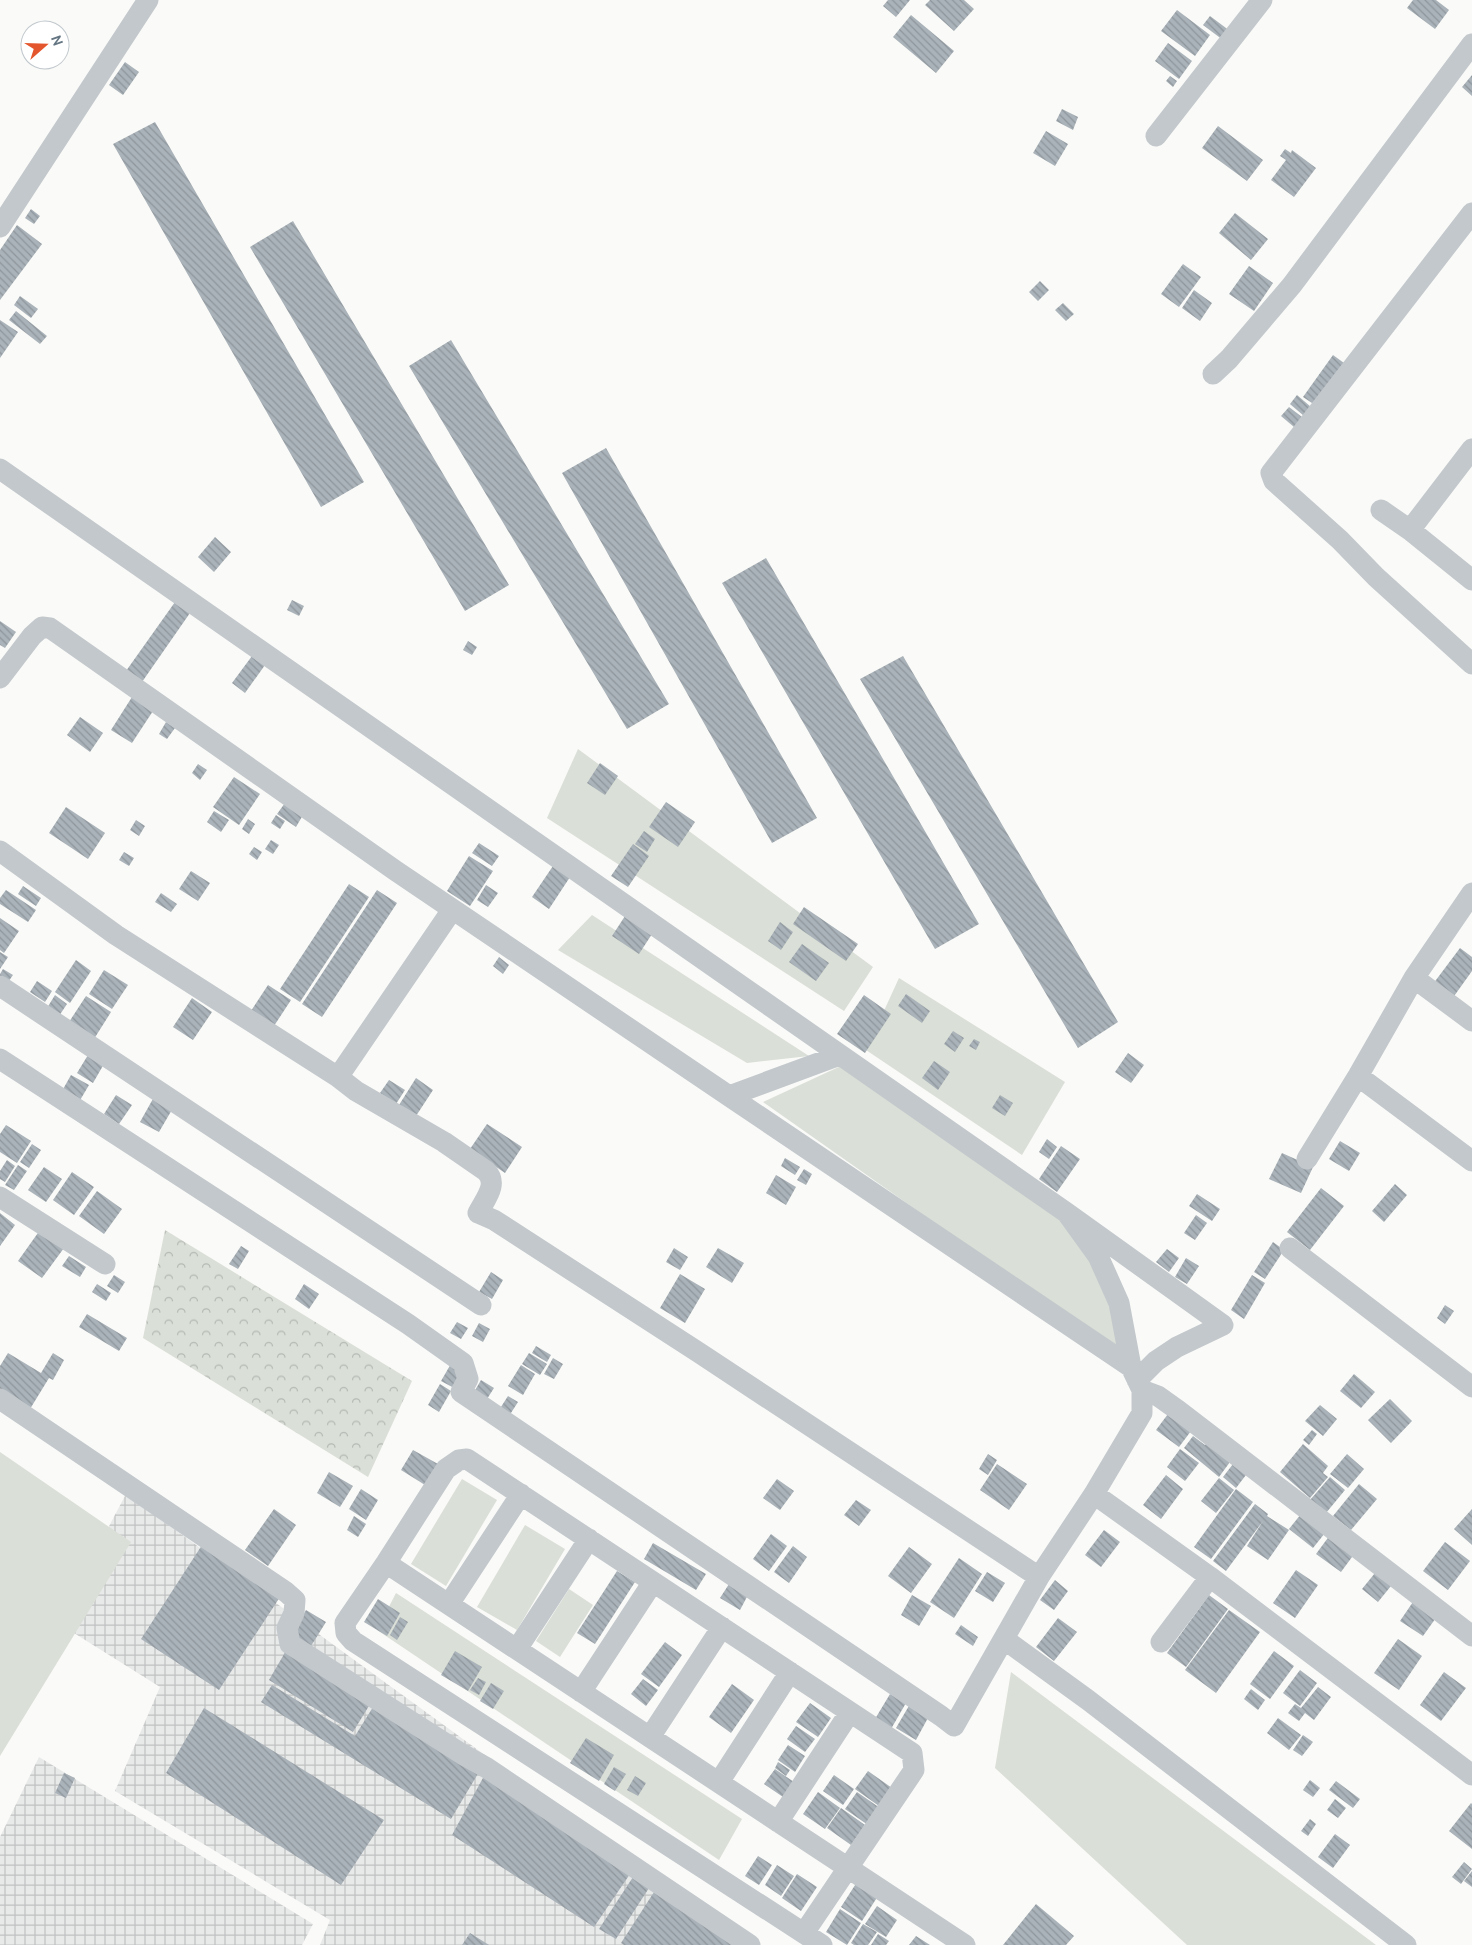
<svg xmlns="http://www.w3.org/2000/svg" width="1472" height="1945" font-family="Cabin,sans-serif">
  <defs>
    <pattern id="industrial-grid" width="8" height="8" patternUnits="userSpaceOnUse" patternTransform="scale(1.25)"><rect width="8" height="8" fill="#e8e9e9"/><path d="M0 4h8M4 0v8" fill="none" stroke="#c0c1c2"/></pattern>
    <pattern id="forest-crowns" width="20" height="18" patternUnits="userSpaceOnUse" patternTransform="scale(1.25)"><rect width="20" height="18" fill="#dadfd7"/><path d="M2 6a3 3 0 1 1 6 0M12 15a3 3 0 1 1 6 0" fill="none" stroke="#b4b9b4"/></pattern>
    <pattern id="building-back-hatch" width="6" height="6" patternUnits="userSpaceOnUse" patternTransform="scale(1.25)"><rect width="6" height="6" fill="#aab3b9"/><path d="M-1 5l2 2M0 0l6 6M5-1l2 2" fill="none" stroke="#8e969c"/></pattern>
  </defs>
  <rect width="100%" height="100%" fill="#fafaf8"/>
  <path fill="url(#industrial-grid)" d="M126 1494 746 1945H320L330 1920 115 1791 160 1687 58 1623Z
    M39 1757 313 1924 302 1945H0V1837Z"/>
  <path fill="#dadfd7" d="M578 749 873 967 844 1011 547 818Z
    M592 915 809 1056 747 1063 558 950Z
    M899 978 1065 1082 1022 1155 866 1050Z
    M843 1065 1065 1220 1094 1266 1113 1306 1124 1356 763 1102Z
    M0 1452 131 1542 0 1756Z
    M462 1479 497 1500 446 1586 411 1564Z
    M525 1525 565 1549 517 1630 477 1607Z
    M569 1589 593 1605 560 1657 536 1641Z
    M396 1593 742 1819 719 1860 377 1630Z
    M1011 1672 1376 1945H1187L995 1768Z"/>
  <path fill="url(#forest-crowns)" d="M165 1230 412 1381 368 1477 143 1338Z"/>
  <path fill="url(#building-back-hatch)" d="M888 0H910L896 17 883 6Z
    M930 0H964L974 9 954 31 925 5Z
    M1413 0H1436L1449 10 1435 29 1407 8Z
    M1177 10 1210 35 1195 56 1161 31Z
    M911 15 954 51 936 73 893 37Z
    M1210 16 1230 31 1223 40 1203 25Z
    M1168 43 1192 61 1179 79 1155 61Z
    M125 62 139 72 123 95 109 85Z
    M1472 75V96L1462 87Z
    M1170 76 1177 81 1173 87 1166 81Z
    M1062 109 1078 117 1073 130 1056 121Z
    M155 122 364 482 321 507 113 144Z
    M1218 126 1263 160 1247 181 1202 148Z
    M1046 131 1068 144 1055 166 1033 153Z
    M1285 149 1291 153 1292 150 1316 168 1294 197 1271 180 1286 160 1280 156Z
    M31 209 40 216 34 224 25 218Z
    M1235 213 1268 239 1251 260 1219 233Z
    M293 221 509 585 465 611 250 247Z
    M17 225 42 244 0 300V250Z
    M1183 264 1201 277 1179 307 1161 294Z
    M1249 266 1273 283 1254 311 1229 294Z
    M1040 281 1049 290 1038 301 1029 292Z
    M1194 290 1212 303 1200 321 1182 308Z
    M20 296 38 309 31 318 14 305Z
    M1063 303 1074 314 1066 321 1055 310Z
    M16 311 47 336 40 344 9 320Z
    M0 320 18 332 0 358Z
    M451 340 669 704 627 729 409 366Z
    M1333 355 1344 363 1315 405 1303 397Z
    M1297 395 1311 407 1304 416 1290 404Z
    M1289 407 1302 417 1294 427 1281 416Z
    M606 448 817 818 772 843 562 473Z
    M215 537 231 552 214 572 198 557Z
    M766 558 979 924 935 949 722 583Z
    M292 600 304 606 299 616 287 610Z
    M175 602 190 613 142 682 126 671Z
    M0 621 16 632 5 648 0 645Z
    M468 641 477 647 472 655 463 650Z
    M252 656 265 665 245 693 232 683Z
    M903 656 1118 1022 1078 1048 860 679Z
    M132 697 153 711 132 743 111 730Z
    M80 717 103 733 90 752 67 735Z
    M166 722 175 728 167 739 159 734Z
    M600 763 618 776 605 795 587 783Z
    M198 764 207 770 200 780 192 773Z
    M234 777 260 794 239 825 213 807Z
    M666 802 695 822 678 847 649 827Z
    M285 803 303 815 296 827 277 814Z
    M66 807 105 833 88 859 49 833Z
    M214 811 229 820 221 832 207 822Z
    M276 815 285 821 280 829 271 823Z
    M248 819 255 824 249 834 242 829Z
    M136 820 145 826 139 836 130 830Z
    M644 831 655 839 647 852 635 844Z
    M271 840 279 845 273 854 265 849Z
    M479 843 499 856 492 866 472 853Z
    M633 844 649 856 628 887 611 876Z
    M254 847 262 852 257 860 249 854Z
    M124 852 134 858 129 866 119 860Z
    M469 856 493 871 470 906 447 891Z
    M555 863 572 874 549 909 532 897Z
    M191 871 210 883 198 901 179 889Z
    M349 884 369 897 300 1002 280 989Z
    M486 885 498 893 488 907 477 900Z
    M23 886 41 898 36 906 18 894Z
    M6 890 36 910 28 922 0 904V898Z
    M377 890 397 903 322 1017 302 1004Z
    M161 893 177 904 171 912 155 902Z
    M804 907 858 944 846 961 793 924Z
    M625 916 652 934 639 954 612 936Z
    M0 918 19 931 4 953 0 950Z
    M780 922 793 932 781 950 768 941Z
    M802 944 829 963 816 981 789 962Z
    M1460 948 1472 957V971L1452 999 1433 984Z
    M0 952 8 957 0 969Z
    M499 957 509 965 503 974 493 966Z
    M76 960 91 971 70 1003 55 992Z
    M3 969 13 975 6 985 0 981V974Z
    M104 970 128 985 112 1009 89 994Z
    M37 981 52 991 45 1002 30 992Z
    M268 985 291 1000 272 1029 249 1014Z
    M906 994 930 1011 922 1023 898 1006Z
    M55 995 67 1004 59 1016 47 1008Z
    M864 995 891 1014 865 1053 837 1034Z
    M86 996 111 1012 94 1039 69 1022Z
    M192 998 212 1012 193 1040 173 1027Z
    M953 1031 964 1038 955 1052 944 1044Z
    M974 1039 980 1042 976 1050 969 1046Z
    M1128 1053 1144 1065 1131 1083 1115 1072Z
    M88 1055 104 1064 93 1083 77 1073Z
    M934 1061 950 1072 938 1090 922 1078Z
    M71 1075 89 1085 79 1102 62 1091Z
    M416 1078 433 1090 416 1116 399 1105Z
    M389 1080 405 1090 396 1104 380 1093Z
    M116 1095 132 1105 119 1124 104 1114Z
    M1000 1095 1013 1103 1005 1116 992 1108Z
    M154 1097 173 1108 159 1132 140 1122Z
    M487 1124 522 1147 505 1173 470 1149Z
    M6 1125 31 1141 17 1163 0 1152V1134Z
    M1047 1139 1057 1147 1049 1159 1039 1152Z
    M1340 1141 1360 1153 1349 1171 1329 1159Z
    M32 1144 41 1150 29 1168 20 1162Z
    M1061 1146 1080 1159 1057 1192 1039 1179Z
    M1282 1153 1313 1167 1301 1193 1269 1179Z
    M785 1158 800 1167 795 1175 781 1166Z
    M7 1160 15 1166 5 1182 0 1179V1171Z
    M18 1165 27 1171 14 1190 5 1185Z
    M44 1167 62 1179 46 1202 28 1190Z
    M804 1169 812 1174 806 1185 797 1180Z
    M72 1172 94 1187 74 1215 53 1200Z
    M776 1175 796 1187 786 1205 766 1193Z
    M1395 1184 1407 1195 1384 1222 1372 1211Z
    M1321 1188 1344 1206 1310 1250 1287 1232Z
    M97 1191 122 1209 104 1234 79 1216Z
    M1197 1194 1220 1209 1212 1221 1189 1206Z
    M0 1213 15 1225 0 1246Z
    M1196 1215 1207 1223 1195 1240 1184 1233Z
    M40 1230 64 1248 42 1278 18 1261Z
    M1273 1242 1284 1250 1265 1279 1254 1272Z
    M241 1246 249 1251 238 1269 229 1264Z
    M674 1248 688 1257 680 1270 666 1262Z
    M718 1248 744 1263 732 1283 706 1267Z
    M1167 1249 1179 1258 1169 1272 1156 1262Z
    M69 1256 86 1267 80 1277 62 1266Z
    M1186 1258 1199 1266 1187 1284 1175 1277Z
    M491 1272 503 1280 492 1299 479 1292Z
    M680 1274 705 1289 685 1323 660 1308Z
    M114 1275 125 1282 118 1293 107 1286Z
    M1252 1275 1265 1283 1244 1319 1231 1310Z
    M97 1284 111 1293 106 1301 92 1292Z
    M304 1284 319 1294 309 1309 295 1299Z
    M1445 1305 1454 1311 1445 1324 1437 1318Z
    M87 1314 127 1338 119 1351 79 1327Z
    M457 1322 468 1328 461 1339 450 1333Z
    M479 1323 490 1329 483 1342 472 1336Z
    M536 1346 551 1355 547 1362 532 1353Z
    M8 1353 41 1373 53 1353 64 1360 53 1380 49 1378 30 1409 0 1390V1366Z
    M529 1353 547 1364 540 1375 522 1364Z
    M553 1358 563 1364 554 1379 544 1374Z
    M452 1362 465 1370 454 1388 441 1381Z
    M521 1365 535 1374 523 1395 508 1386Z
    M1354 1374 1375 1392 1361 1408 1340 1391Z
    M481 1380 494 1388 487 1399 474 1392Z
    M440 1384 451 1391 439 1412 428 1405Z
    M508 1396 518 1402 509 1416 499 1410Z
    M1390 1399 1412 1421 1391 1443 1368 1420Z
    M1320 1405 1337 1419 1323 1436 1305 1421Z
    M1168 1414 1191 1431 1179 1447 1156 1430Z
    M1312 1430 1317 1434 1309 1445 1303 1440Z
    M1193 1436 1205 1445 1207 1443 1230 1462 1219 1477 1184 1448Z
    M1303 1444 1328 1466 1323 1473 1328 1477 1310 1498 1280 1472Z
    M1180 1449 1199 1463 1185 1481 1167 1467Z
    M413 1450 438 1464 425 1485 401 1470Z
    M988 1454 997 1460 988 1475 979 1469Z
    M1347 1454 1364 1469 1348 1488 1330 1474Z
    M997 1464 1027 1484 1009 1510 980 1490Z
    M1233 1464 1246 1475 1236 1488 1223 1477Z
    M329 1472 353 1486 340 1507 317 1493Z
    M1166 1475 1183 1489 1161 1519 1143 1505Z
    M1330 1477 1345 1490 1326 1513 1310 1500Z
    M1219 1478 1234 1490 1216 1513 1201 1501Z
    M777 1479 794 1491 780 1510 763 1498Z
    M1359 1484 1377 1499 1351 1530 1333 1516Z
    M361 1489 378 1500 366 1520 349 1509Z
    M1236 1489 1253 1502 1211 1559 1194 1547Z
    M856 1500 871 1510 859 1526 844 1515Z
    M1255 1504 1268 1514 1267 1516 1289 1530 1268 1560 1247 1546 1263 1521 1226 1571 1213 1561Z
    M274 1509 296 1525 268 1566 245 1550Z
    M1472 1509V1545L1454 1529Z
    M1301 1514 1325 1533 1313 1548 1289 1529Z
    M354 1516 366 1524 358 1537 347 1530Z
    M1104 1530 1120 1542 1101 1567 1085 1555Z
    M771 1534 787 1546 769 1571 753 1559Z
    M1330 1535 1355 1553 1341 1572 1316 1554Z
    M204 1542 282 1594 219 1690 141 1639Z
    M1445 1542 1470 1561 1448 1590 1423 1571Z
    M653 1543 706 1574 696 1590 644 1559Z
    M793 1546 807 1557 789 1583 774 1572Z
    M909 1547 932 1564 911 1593 888 1576Z
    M959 1558 982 1574 954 1618 930 1602Z
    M1296 1570 1318 1585 1295 1618 1273 1603Z
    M617 1571 635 1582 595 1644 577 1633Z
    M987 1572 1005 1583 993 1602 975 1591Z
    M1375 1573 1391 1586 1378 1602 1362 1589Z
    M1055 1580 1068 1591 1054 1610 1040 1600Z
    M729 1584 748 1595 740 1610 720 1598Z
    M912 1595 931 1606 919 1626 901 1615Z
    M1209 1595 1228 1609 1186 1667 1167 1653Z
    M378 1599 400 1613 387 1636 364 1622Z
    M1415 1599 1438 1615 1423 1636 1400 1621Z
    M306 1610 326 1622 311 1646 292 1634Z
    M1229 1610 1260 1632 1216 1693 1185 1670Z
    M400 1617 408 1622 397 1640 390 1635Z
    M1058 1618 1077 1632 1054 1661 1036 1647Z
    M961 1625 978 1637 973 1646 955 1634Z
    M1398 1639 1422 1656 1399 1690 1374 1673Z
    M665 1642 682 1655 659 1687 641 1674Z
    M287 1649 372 1701 353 1732 269 1680Z
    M455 1651 482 1667 468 1691 441 1675Z
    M1274 1651 1294 1666 1270 1699 1250 1684Z
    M1300 1670 1317 1683 1300 1706 1283 1693Z
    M1444 1672 1466 1688 1441 1721 1420 1705Z
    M478 1678 486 1682 479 1695 470 1690Z
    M643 1679 658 1690 646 1706 631 1694Z
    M491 1683 504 1691 493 1709 480 1701Z
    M732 1684 754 1700 731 1733 709 1717Z
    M272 1685 355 1736 373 1707 479 1772 451 1819 261 1702Z
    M1318 1687 1331 1697 1314 1720 1305 1713 1299 1721 1288 1713 1295 1704 1301 1708Z
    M1251 1689 1265 1700 1258 1710 1244 1699Z
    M890 1694 906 1703 891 1729 875 1719Z
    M810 1703 831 1718 818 1737 796 1722Z
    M910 1704 929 1716 916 1740 896 1728Z
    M204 1708 384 1820 341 1885 166 1773Z
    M1278 1718 1301 1735 1289 1750 1267 1733Z
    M796 1726 815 1739 805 1752 787 1739Z
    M1303 1735 1313 1742 1302 1756 1293 1750Z
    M586 1738 614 1755 599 1781 570 1763Z
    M788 1745 805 1756 795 1772 778 1760Z
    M778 1762 790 1770 786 1776 775 1768Z
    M614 1767 626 1774 615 1791 604 1784Z
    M775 1769 794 1782 783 1797 764 1784Z
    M868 1771 892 1788 879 1806 855 1789Z
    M64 1773 75 1778 66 1798 55 1793Z
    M834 1775 854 1789 843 1805 823 1791Z
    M484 1776 630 1874 594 1927 452 1835Z
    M635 1776 646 1783 638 1796 627 1790Z
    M1310 1780 1320 1788 1313 1797 1303 1790Z
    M1336 1781 1360 1799 1353 1808 1329 1790Z
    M818 1792 840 1808 825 1829 803 1814Z
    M857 1792 880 1808 868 1825 845 1809Z
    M1335 1799 1346 1808 1338 1818 1327 1810Z
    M1471 1803 1472 1804V1849L1449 1831Z
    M841 1808 865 1825 851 1845 827 1828Z
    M1310 1819 1316 1824 1308 1836 1301 1831Z
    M1335 1834 1350 1845 1333 1868 1318 1857Z
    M758 1856 772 1865 759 1885 745 1876Z
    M1464 1862 1472 1869 1461 1884 1452 1877Z
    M777 1865 794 1876 781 1896 765 1885Z
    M1472 1871V1887L1464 1881Z
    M797 1874 817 1887 801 1911 782 1898Z
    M633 1877 649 1888 616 1939 599 1929Z
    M857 1882 878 1896 862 1921 841 1907Z
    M656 1889 739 1945H624L621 1943Z
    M1036 1904 1074 1936 1066 1945H1003Z
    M877 1906 897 1920 886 1937 865 1924Z
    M840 1909 861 1923 847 1945 826 1932Z
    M863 1924 877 1932 868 1945H854L851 1943Z
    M470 1933 489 1945H462Z
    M878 1934 889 1941 886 1945H871Z
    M916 1936 930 1945H909Z"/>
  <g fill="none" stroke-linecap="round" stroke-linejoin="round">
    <path stroke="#c3c8cc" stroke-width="21" d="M1156 136 1262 0
      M1472 213 1271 473 1274 481 1340 540 1376 577 1472 664
      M0 227 148 0
      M1213 374 1229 359 1292 285 1472 44
      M0 469 1067 1213 1223 1325 1177 1347 1156 1361 1137 1380
      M1381 510 1410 530 1472 580
      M1410 530 1472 449
      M0 678 32 636 42 627 50 628 396 871 729 1096 840 1055
      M0 851 116 935 338 1077 356 1091 444 1142 486 1171C499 1184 485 1199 478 1213L494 1220 698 1352 1039 1577
      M1414 978 1472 1021
      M0 986 481 1305
      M0 1059 408 1324 463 1363 468 1379 461 1392 941 1716 954 1726 1039 1577 1094 1494 1142 1413V1390L1131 1367 1119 1303 1098 1256 1067 1213
      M1358 1076 1472 1161
      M338 1077 452 910
      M729 1096 1131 1367
      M1307 1159 1358 1076 1414 978 1472 893
      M0 1197 105 1264
      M1290 1248 1472 1387
      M1142 1390 1158 1396 1179 1411 1472 1636
      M0 1399 286 1592 295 1600 294 1613 287 1628 290 1644 462 1754 487 1768 750 1945
      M1094 1494 1210 1577 1472 1775
      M386 1563 965 1945
      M449 1604 521 1494
      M1004 1639 1088 1700 1406 1945
      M1161 1642 1210 1577
      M517 1649 589 1539
      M581 1692 653 1582
      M650 1737 722 1627
      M719 1782 790 1672
      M778 1822 850 1712
      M804 1933 914 1770 912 1753 467 1459 459 1460 446 1469 386 1563 345 1623 346 1633 353 1641 822 1945"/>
  </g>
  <g transform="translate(45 45) rotate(70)"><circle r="24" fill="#ffffff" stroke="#c1c8cd"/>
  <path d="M0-4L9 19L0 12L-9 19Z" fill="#e4572e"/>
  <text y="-8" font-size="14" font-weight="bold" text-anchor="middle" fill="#657683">N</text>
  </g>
</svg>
